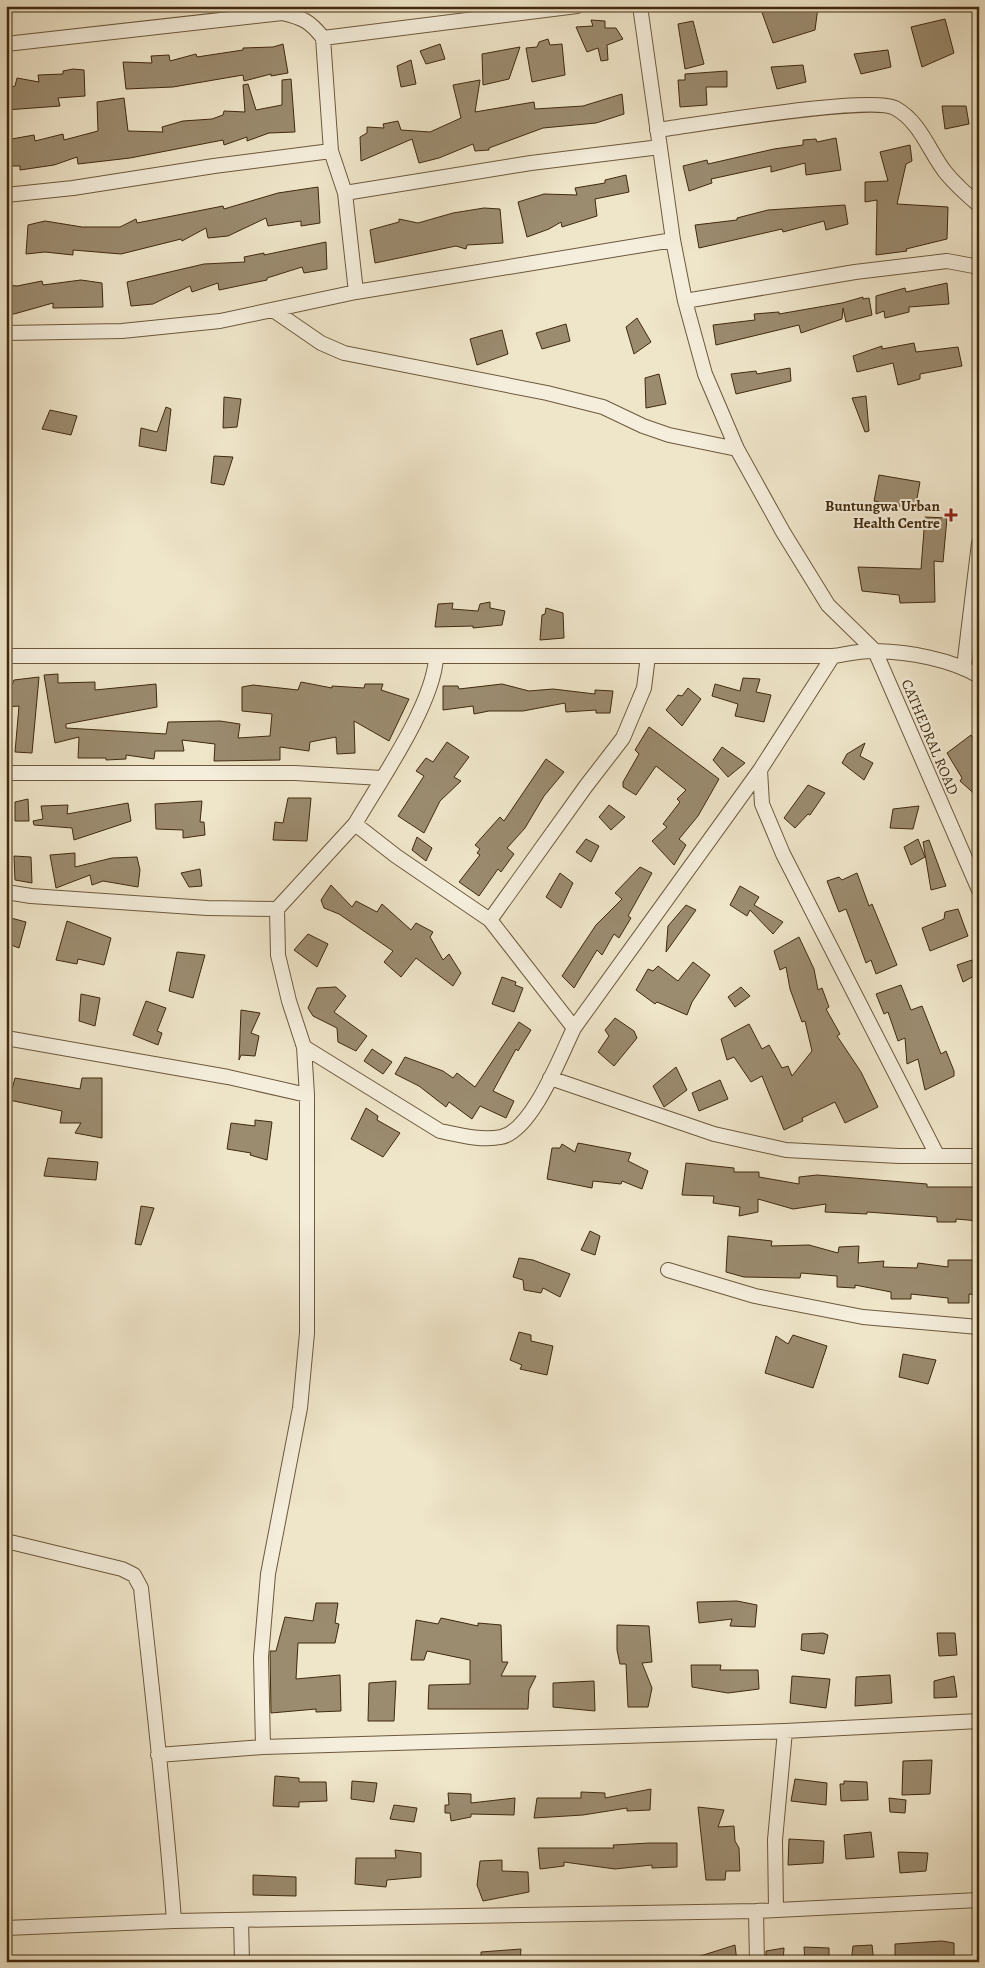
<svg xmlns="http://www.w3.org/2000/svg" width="985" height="1968" font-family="Alegreya,serif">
  <rect width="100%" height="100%" fill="#efe5c9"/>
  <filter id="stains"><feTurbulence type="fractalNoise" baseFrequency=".004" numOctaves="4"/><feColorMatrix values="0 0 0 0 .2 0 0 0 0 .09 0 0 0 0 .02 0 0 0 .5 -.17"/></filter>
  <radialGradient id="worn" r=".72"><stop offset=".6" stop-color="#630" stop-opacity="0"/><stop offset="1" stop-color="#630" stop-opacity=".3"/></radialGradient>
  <path fill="#9b8b6f" stroke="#402a0d" d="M768 6 818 7 815 30 773 43 760 7Z
    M945 19 954 53 922 67 911 27Z
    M591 20 605 21V28H616L623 39 607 45 608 60 601 61 598 48 587 52 576 27 593 26Z
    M693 21 704 64 685 69 678 24Z
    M548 39 550 45 562 44 565 75 532 82 526 48 537 47 539 42Z
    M283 44 288 73 271 76V74L244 81 243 75 173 87 126 89 123 62 152 63 151 56 169 55 170 61 196 54 197 57 243 50V48L273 47Z
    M440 44 445 59 426 64 420 51Z
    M520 47 509 79 483 85 482 54Z
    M888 50 891 67 861 74 854 54Z
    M411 60 416 84 401 87 397 66Z
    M803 65 806 82 777 89 771 67Z
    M73 69 84 70 85 96 58 98 60 106 6 110V98L11 97 8 88 15 86 17 78 39 82 38 75 63 74V71Z
    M727 71V87H706L707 105 680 107 678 80H685V74Z
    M291 79 295 132 269 133 247 141V137L224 145 223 140 130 158 78 164 77 157 54 165 20 170V166H6V140L34 135 35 141 63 134 64 140 98 131 97 102 124 98 128 131 163 132 162 127 183 121 212 119 223 115 224 111 245 112 243 85 248 84 256 110 282 105V80Z
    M480 80 475 112 534 102 535 109 583 106 622 94 624 114 596 123 543 128 489 148V150L475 151 473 144 439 158 419 163 412 139 361 161 360 137 367 133V127L384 128 383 124 398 121 401 130 430 132 461 118 453 85Z
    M942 106H966L969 124 945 129Z
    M836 138 841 170 806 175 805 163 771 172V166L711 179 712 183 689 191 683 166 707 160 708 164 774 149 803 145V140L816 139 817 142Z
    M910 145 912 161 906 164 897 204 948 207 947 239 906 249 907 251 876 255 877 200 865 202V182L888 181 880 152Z
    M626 175 629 192 595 199 597 216 562 227 561 222 549 229 527 237 518 202 544 194 577 195 575 188 605 183V180Z
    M318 187 320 223 301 226V221L268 226 266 218 228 236 208 238 206 228 182 241 181 239 121 254 73 250V255L45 252 26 254 28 225 45 221 82 227H120L136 219 137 223 223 206 224 209 278 193Z
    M845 205 848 224 826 230 824 221 783 232 782 229 699 248 695 225 737 220V218L768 210Z
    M484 208 500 209 503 243 467 245 466 249 456 246 375 263 370 230 399 222V219L418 223 453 213Z
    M326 242 327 269 304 273 302 267 267 278V280L219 290 218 283 192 292 190 286 153 304 131 306 127 282 204 264 245 262 244 257 264 253V255Z
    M81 280 102 283 103 307 53 308V303L14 314 6 313V285L17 286 42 281 43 285Z
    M947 283 949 304 909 307V312L885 318 884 311 876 314V296L905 288 906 292Z
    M863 297V299L869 298 872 315 846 322 843 308 842 319 801 333 799 325 716 345 713 325 755 320 754 314 779 312V314L842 303Z
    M637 318 651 342 634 354 626 327Z
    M566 324 570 341 542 349 536 333Z
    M502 330 508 354 477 365 470 339Z
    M914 343 916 352 958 347 962 366 920 374V379L898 385 893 363 857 372 853 356 882 346V349Z
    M790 368 791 381 736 394 731 374 756 371 757 374Z
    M659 374 666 404 646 408 645 378Z
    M866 396 869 431 865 432 852 398Z
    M224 397 241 399 237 427 223 428Z
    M166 407 171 409 166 451 139 446 141 428 157 432Z
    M50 410 77 416 71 435 42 429Z
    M214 456 233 457 224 485 211 483Z
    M879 475 920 482 915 509 874 501Z
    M925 517 947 518 943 562 934 561 935 602 900 603 899 595 862 591 858 567 921 569Z
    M490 602V608L505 611 502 625 473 628V626L435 627 438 604 453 603 452 609 478 611 480 604Z
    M546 608 563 613 564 638 540 640 542 615 545 614Z
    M58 674V683L95 682V690L156 684 157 707 66 724V728L166 734 168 722 220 721 240 724 238 738 270 736 272 714 242 711V687L253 685 298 690 301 682 332 688V686L364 688 365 684H383L381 690 409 699 389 741 354 721 355 753 337 754 336 737 310 742 309 751 280 747V760L214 761 215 744 182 740 184 751H155L154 759 126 755V759L106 760V758H78L79 737 55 743 44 675Z
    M39 677 32 753 15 752 19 706 6 707V686L12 685 14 680Z
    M743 678 760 679 756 692 771 695 764 722 735 716 738 704 712 696 715 684 740 691Z
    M502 684 529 691 553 689 595 694V690L613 691 610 713H596V710L566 712 565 703 523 711H489L474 714 473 706 443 710V686H458L459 689Z
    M688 688 701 699 682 726 666 710 678 695 682 696Z
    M649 727 719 779 698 816 679 839 686 845 674 865 652 841 667 827 663 824 680 802 677 799 686 790 656 766 636 795 623 787V782L639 754 635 750Z
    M979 734V798L960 781 962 778 947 753 971 735 973 738Z
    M447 742 469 757 454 777 461 781 440 801 424 833 398 816 424 776 416 771 426 758 433 762Z
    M865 743 860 756 873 763 864 780 842 763 847 754Z
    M722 747 745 763 728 777 713 760Z
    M546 759 564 772 544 796 525 828 507 848 514 854 501 872 498 869 479 896 459 882 480 855 477 853 480 849 475 845 500 817 504 821Z
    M808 785 825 793 810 815 808 814 795 828 784 818Z
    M288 798H311L307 841 273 840 275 822 283 823Z
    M28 799 29 821H15V802Z
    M202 801 200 822H204L205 835 183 838V830L156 829 155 804Z
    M128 803 131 821 74 840 72 828 34 825 33 821 43 819 41 806 68 805 67 814Z
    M609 805 625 817 611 830 599 817Z
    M919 806 913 829 890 828 893 809Z
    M417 837 432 848 426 861 412 850Z
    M586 839 599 846 591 862 576 852Z
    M918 839 925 857 911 865 904 847Z
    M929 840 946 886 931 890 923 842Z
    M75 853V867L112 858 137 857 140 870 138 887 103 881 92 885 90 875 56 888 50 855Z
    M14 856 31 857 32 883 15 880Z
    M640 867 652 873 628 916 631 918 619 938 614 934 602 955 597 950 574 988 562 976 596 925 622 899 615 893Z
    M200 869 202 886 189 887 181 873Z
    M560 873 573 883 561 908 546 897Z
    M857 873 869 906 872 904 897 965 876 974 871 960 866 963 846 909 839 912 827 881 839 877 842 880Z
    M331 885 352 907 356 901 377 912 382 904 411 930 416 923 433 932 430 937 443 960 449 954 461 973 453 986 416 958 401 977 384 962 393 951 339 914 324 908 321 900Z
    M740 886 759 897 754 905 783 922 773 934 750 910 747 916 730 905Z
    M686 905 696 910 666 952 668 926Z
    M958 909 968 936 930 951 922 928 944 919 945 912Z
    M11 918 26 922 19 948 6 943V930Z
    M67 921 111 938 104 965 78 959 77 964 56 960Z
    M308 934 328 944 317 967 294 950Z
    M799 937 814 969 818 990 822 988 829 1007 826 1009 840 1034 837 1036 861 1072 878 1107 845 1123 835 1102 802 1118 803 1121 784 1130 762 1076 751 1082 734 1057 727 1060 721 1039 749 1024 762 1049 769 1045 782 1068 788 1066 792 1076 812 1051 805 1021 802 1022 790 989 786 967 780 970 774 951Z
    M177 952 205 955 193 998 169 991Z
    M972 960 978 974 963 982 957 965Z
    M693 962 710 975 692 1002 687 1015 657 1002 655 1004 636 990 648 969 653 971 658 966 678 981Z
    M502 977 516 982 515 985 523 988 514 1012 492 1004Z
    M901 985 911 1010 922 1006 941 1054 946 1051 954 1071V1076L925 1090 918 1059 907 1064 905 1038 898 1041 888 1012 884 1014 876 994Z
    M336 987 346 996 334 1012 367 1036 356 1051 338 1042 337 1028 313 1016 308 1008 317 988Z
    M741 987 750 996 735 1007 728 997Z
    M81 994 100 998 95 1026 79 1021Z
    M146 1001 166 1008 157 1031 162 1033 158 1045 133 1035Z
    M241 1010 260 1013 251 1033 259 1036 255 1056 241 1055 239 1060Z
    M615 1018 634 1031 637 1038 614 1066 598 1052 609 1036 605 1030Z
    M519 1022 531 1030 518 1051 516 1049 493 1091 514 1101 506 1118 480 1106 472 1119 449 1102 446 1107 419 1086 395 1074 405 1057 443 1071 453 1078 457 1073 475 1087Z
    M372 1049 392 1062 383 1074 364 1061Z
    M676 1067 687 1090 664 1107 653 1086Z
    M15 1078 80 1089 82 1078H102V1138L75 1133 81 1123H60L62 1111 9 1100Z
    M720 1080 728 1099 699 1111 692 1093Z
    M366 1108 378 1116 377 1120 400 1133 383 1157 351 1139Z
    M255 1120 272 1122 267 1160 250 1155 251 1153 227 1149 231 1123 255 1126Z
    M578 1143 631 1153 628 1161 648 1171 642 1189 622 1181 621 1184 593 1181 592 1188 547 1179 552 1148H560L562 1144 575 1152Z
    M48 1158 98 1162 96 1180 44 1176Z
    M686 1163 734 1168V1172H759V1177L799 1184V1177L817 1175 927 1184V1187H979V1221L956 1219V1222H937V1217L867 1212V1214L825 1212 826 1204 793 1209 758 1199V1212L739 1216 740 1207 713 1203 714 1196 682 1195Z
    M141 1206 154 1208 141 1245 135 1244Z
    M590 1231 600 1236 595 1255 581 1250Z
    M728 1236 772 1241 771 1246 809 1245 838 1253 839 1247 859 1246 858 1263 884 1261 883 1267 917 1268 918 1263 948 1267V1260H979V1295L969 1294V1303H948V1298L911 1294V1299H891V1292L855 1285V1288L837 1287V1276L801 1273 800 1278 744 1277 726 1272Z
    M519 1258 533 1260 570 1274 560 1297 543 1288 541 1293 524 1290 523 1280 513 1277Z
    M519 1332 531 1335V1341L553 1346 547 1375 520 1369 522 1365 510 1360Z
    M793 1335 827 1346 813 1388 765 1373 776 1336 788 1344Z
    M903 1354 936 1360 928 1384 899 1377Z
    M737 1601 757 1605 755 1627 730 1626 732 1619 699 1623 697 1602Z
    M316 1603H338L335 1623 339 1624 335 1643H298L296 1679 340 1675 341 1711 316 1712V1709L271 1713 270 1651H276L285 1617 313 1621Z
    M441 1618 478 1626V1623L501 1625 502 1662H508L501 1676H536L529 1690 528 1709H428L429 1685 470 1684V1660L427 1651 424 1660H411L416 1620 438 1624Z
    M617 1625 649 1626 652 1662 642 1663 652 1688 648 1707H628L626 1664H620L617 1650Z
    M823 1633 828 1635 824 1654 801 1650 802 1634Z
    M937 1633H955L957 1655 939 1656Z
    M691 1665H721L720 1670H758L759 1689 728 1693 692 1687Z
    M890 1675 892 1703 855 1706 856 1677Z
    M792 1676 830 1679 826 1708 790 1703Z
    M954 1676 957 1697 934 1698V1681Z
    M396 1681 394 1721H368L369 1683Z
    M594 1681 595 1711 553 1707V1683Z
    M932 1760 930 1794 902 1795 903 1761Z
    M275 1776 299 1778V1782H326L327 1801 299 1802V1807L273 1806Z
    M795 1779 827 1783 826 1805 791 1801Z
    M352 1781 377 1783 374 1802 351 1799Z
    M844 1781 867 1782 868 1800 841 1801 840 1784H844Z
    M651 1789 650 1810 627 1811V1808L583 1815 534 1818 537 1798H581V1792L605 1793V1798Z
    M448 1793 471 1794V1803L515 1798 514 1815 471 1814V1817L451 1821 450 1813H445V1805H449Z
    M889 1798 906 1800 905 1813 890 1812Z
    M394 1805 417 1808 414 1822 390 1819Z
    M698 1807 724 1810 718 1827 734 1826 735 1841 739 1848 740 1871H726L725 1880H706Z
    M871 1832 874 1857 846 1859 844 1835Z
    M789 1839 824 1841 823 1863 788 1865Z
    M650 1843H677V1867L652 1868V1865L615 1869 564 1862V1866L540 1869 538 1848H614L613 1845Z
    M395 1850 421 1853V1877L387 1880 386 1887 355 1884 356 1858H396Z
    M898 1852 928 1853 926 1871 900 1873Z
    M502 1860V1871L528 1872 529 1892 483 1901 477 1885 480 1861Z
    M253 1875 296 1877V1896L253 1895Z
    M942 1941 954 1943V1962L895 1961V1944Z
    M735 1945 737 1962H692L691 1959Z
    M872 1945 874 1962H851L853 1946Z
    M804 1947 829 1948V1962H805Z
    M784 1948 783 1962H766V1951Z
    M521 1949 520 1962H481V1952Z"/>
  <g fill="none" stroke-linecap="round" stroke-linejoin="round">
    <g stroke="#6c593c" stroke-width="16">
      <path id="street" d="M640 6 673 240 685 301 705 374 737 449 783 532 828 605 875 651 979 890
        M323 38 577 6
        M6 44 282 13C303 18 310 21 323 38L331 151 345 193 356 292
        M657 130C695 125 870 95 895 108 921 122 929 152 946 173 956 185 967 195 979 205
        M345 193 531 163 660 147
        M6 195 73 188 214 166 331 151
        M685 301 855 272 947 261 979 267
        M273 310 321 343 344 353 547 393 603 407 643 426 669 435 737 449
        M6 333 122 331 220 321 356 292 673 240
        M6 656H833C847 654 862 650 876 651 909 652 950 659 979 676
        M648 656 644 688 623 738 586 786 490 920 574 1028 760 770 833 656
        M436 658C433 705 380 781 355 824L396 856 490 920
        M964 667 979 543
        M760 770 762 804 783 854 937 1155
        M6 773H295L382 778
        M355 824 277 909 278 955 289 1001 304 1047 440 1131C459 1135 482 1141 501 1137 532 1131 561 1055 574 1028
        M6 892 31 896 207 908 277 909
        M6 1038 228 1077 307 1095
        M550 1078 714 1134 786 1150 899 1156H979
        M668 1270 755 1296 863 1317 979 1327
        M6 1541 122 1569 134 1575 141 1588C153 1699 166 1810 174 1921
        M263 1747 261 1657 268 1574 300 1408 307 1333V1095L304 1047
        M158 1755 263 1747 785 1731 979 1721
        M776 1909 775 1840 785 1731
        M756 1911 757 1962
        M241 1920 242 1962
        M6 1928 174 1921 756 1911 979 1900"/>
    </g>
    <use href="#street" stroke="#f5eedc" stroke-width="14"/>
  </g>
  <path fill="#8f2418" stroke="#f5eedc" stroke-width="2" d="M948.5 507.5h5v5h5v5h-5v5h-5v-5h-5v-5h5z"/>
  <g text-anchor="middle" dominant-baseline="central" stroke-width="4" stroke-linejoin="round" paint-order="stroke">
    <g font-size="15" font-weight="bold" fill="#402a0d" stroke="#f5eedc" text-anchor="end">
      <text x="940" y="506">Buntungwa Urban<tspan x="940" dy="17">Health Centre</tspan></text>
    </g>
    <g font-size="15" fill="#402a0d" stroke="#f5eedc">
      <text transform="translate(930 737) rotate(67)">CATHEDRAL ROAD</text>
    </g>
  </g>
  <rect width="985" height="1968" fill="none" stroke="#efe5c9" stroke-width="25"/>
  <rect x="8" y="8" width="970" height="1953" fill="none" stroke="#402a0d" stroke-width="2.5"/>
  <rect x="12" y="12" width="960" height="1943" fill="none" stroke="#402a0d"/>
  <rect width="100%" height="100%" filter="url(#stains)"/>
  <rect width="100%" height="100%" fill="url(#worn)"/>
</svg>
